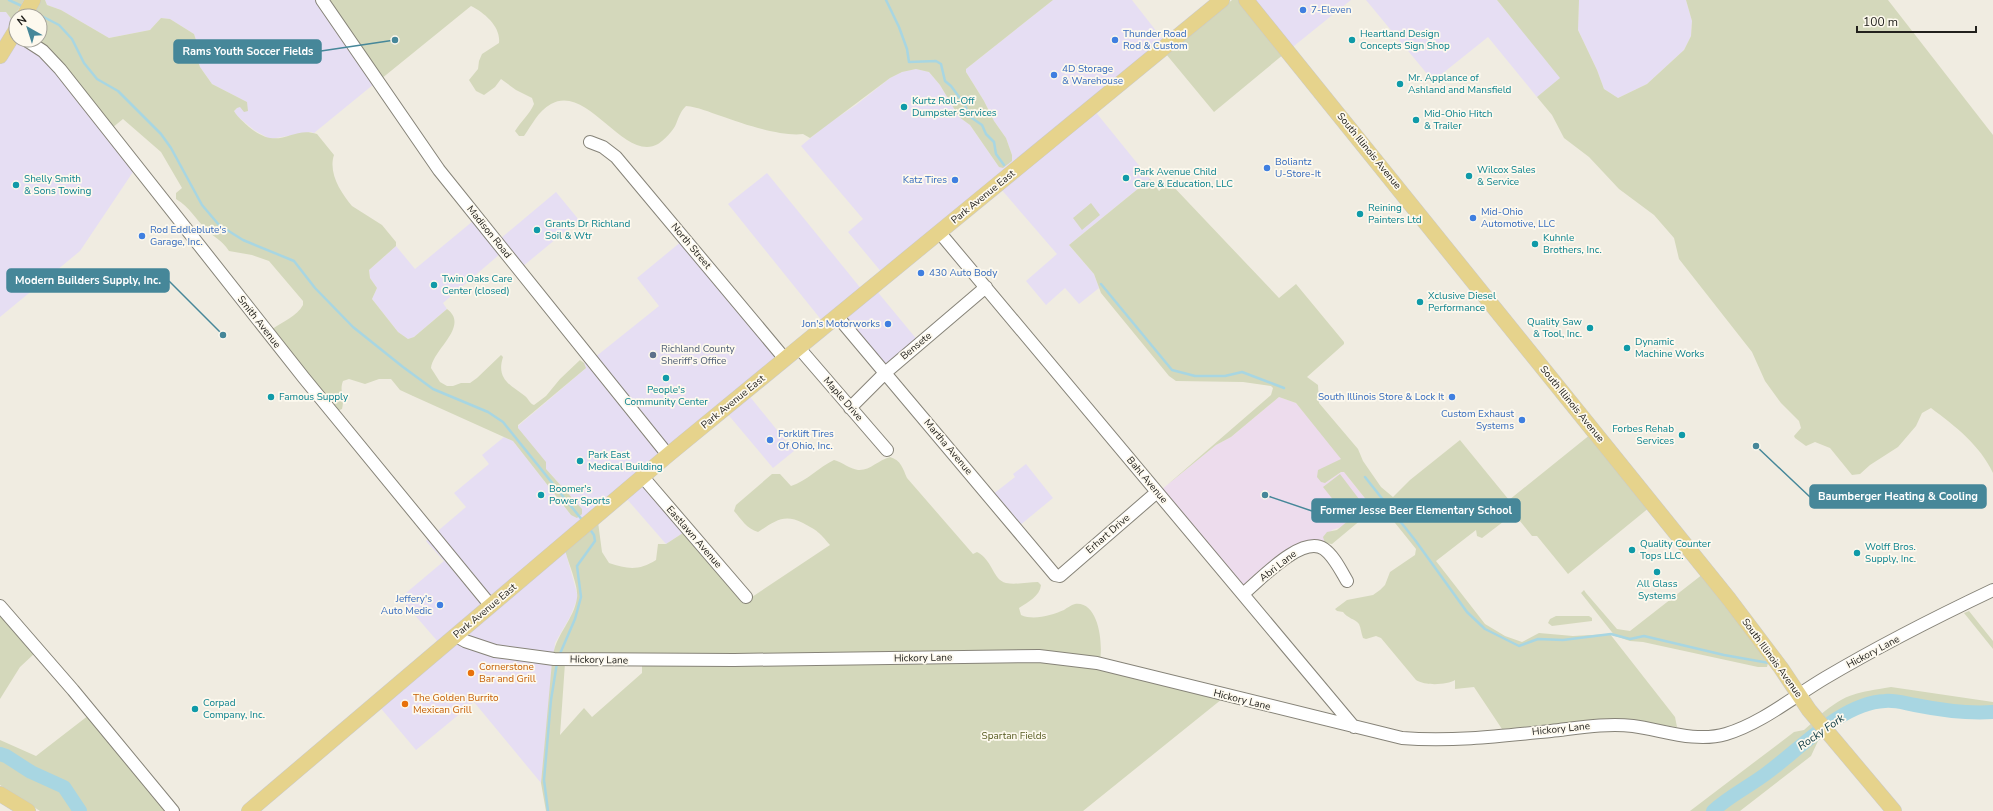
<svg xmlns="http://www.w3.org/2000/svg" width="1993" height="811" font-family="'Nunito Sans',sans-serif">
  <rect width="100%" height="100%" fill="#f0ece1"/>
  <path fill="#e6def3" d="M45 0H317L374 84 314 133 311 132 270 139 254 130 237 116 234 111 237 108 247 102 212 84 200 67 196 56 197 43 194 34 170 19 161 18 150 30 109 38 61 10 47 5Z
    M1053 0H1132L1164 41 1090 105 1150 179 1069 245 1094 274 1099 288 1079 304 1065 288 1046 305 1026 281 1057 254 995 182 883 274 848 232 863 219 801 146 826 125 856 105 890 78 902 72 916 69 929 72 940 85 959 117 970 125 999 167 1012 161V155L1006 138 994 121 984 101 966 72V69Z
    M1239 0H1351L1284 54Z
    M1366 0H1497L1561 78 1537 97 1488 37 1433 81Z
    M1579 0H1686L1692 21 1691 36 1684 50 1647 84 1618 98 1604 89 1597 70 1578 30Z
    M0 12H6L12 20 4 35 26 45 46 59 135 169 80 251 0 317Z
    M767 173 867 296 876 290 919 342 886 369 838 311 823 322 728 204Z
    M556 192 579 220 522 267 500 239Z
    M473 221 500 254 443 303 447 309 414 337 408 339 398 332 372 299 377 288 370 278 369 270 396 246 415 269Z
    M682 241 779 357 742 387 794 451 773 468 720 405 636 474 686 531 666 544 626 498 565 550 578 597 570 617 555 643 541 783 474 702 416 750 373 699 439 643 400 598 444 561 426 541 466 507 454 493 489 464 482 455 504 437 513 441 571 515 582 509 546 469 518 428V426L586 368 584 363 589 362 659 306 637 278Z
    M1026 464 1053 498 1019 526 992 495 1015 477 1013 474Z"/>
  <path fill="#eddced" d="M1279 397 1296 403 1340 456 1341 459 1339 461 1327 466 1325 483 1341 472H1344L1368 502 1367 505 1341 527 1332 530 1325 543 1315 544 1245 590 1161 490 1216 445 1231 437Z"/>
  <path fill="#d4d8bb" d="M0 0H24L12 20 6 12H0Z
    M40 0H45L47 5 61 10 109 38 150 30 161 18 170 19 194 34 197 43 196 56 200 67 212 84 247 102 248 111 244 112 240 107 237 108 234 111C238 118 244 122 249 127 280 153 291 125 317 134L334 155C328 173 341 193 352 206L382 225 396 242V246L369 270 370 278 377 288 372 299 398 332 408 339 414 337 447 309C470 326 433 349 431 368L440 382 447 386H453L461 383H470L477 378 501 355 503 357C496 379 510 385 525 396 529 399 529 403 534 405L546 396 560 379 580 360 584 363 586 368 518 425V428L546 462V469L582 509V514L577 518 571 515 513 441 413 396 400 390 391 379H379L365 384 349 379 343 381C339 391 345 398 342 409L337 411 271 330C282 322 297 316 303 305V301L269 261 252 255 229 251C221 239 216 239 207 230 195 219 190 207 176 199V193L182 188 161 152 123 119 112 128 48 49 38 40H40V16H31Z
    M327 0H1053L966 69V72L984 101 994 121 1006 138 1012 155V161L1003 168 999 167 970 125 959 117 940 85 929 72 916 69 902 72 890 78 810 138 803 134C782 137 743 124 721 116 709 112 698 107 686 106 680 112 679 117 676 124 674 130 663 141 658 144 624 163 588 83 551 104 538 111 532 125 524 136H519L515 131C521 121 530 114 534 104L532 98 516 90 501 79 495 87 484 95 476 91 469 80 478 69 479 61 482 54 499 43C501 27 485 13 471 6L381 79Z
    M1232 0H1239L1284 54 1214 112 1166 54Z
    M1497 0H1579L1578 30 1597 70 1604 89 1618 98 1647 84 1684 50 1691 36 1692 21 1686 0H1888L1993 135V473C1980 445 1955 426 1931 408L1922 413 1916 426 1898 447 1870 465 1860 474 1852 475 1830 448 1815 442 1806 446 1795 438 1794 436 1801 428 1799 421 1781 403 1765 381 1752 352 1679 259 1674 238 1654 215 1619 189 1589 157 1564 138 1552 115 1537 97 1560 78Z
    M1150 179 1159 191 1169 182 1279 298 1296 284 1344 342V344L1307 377 1318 385 1319 403 1358 449 1363 461 1381 487 1393 497 1410 480 1460 440 1509 500 1591 434 1650 507 1568 574 1537 536H1532L1515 515H1512L1482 538 1477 536 1476 530 1436 561 1485 624 1505 636 1522 642 1539 633 1573 636 1610 634 1675 717 1677 727 1611 719 1502 729 1474 687 1455 689V680C1447 685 1425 686 1416 680L1381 638 1376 636 1366 639 1363 638C1361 633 1361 628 1359 624 1355 619 1347 618 1343 612L1337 611 1335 609 1347 600 1373 595 1380 590 1385 585 1390 572 1415 555 1416 549 1383 508 1379 507 1374 509 1332 544 1325 543 1323 537 1327 532 1337 530 1367 505 1368 502 1344 472H1341L1325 483 1321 482 1317 477 1318 470 1341 459 1296 403 1279 397 1231 437 1216 445 1167 485 1271 395 1273 388 1271 386 1243 382 1176 381 1169 376 1101 293 1094 274 1069 245Z
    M1091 203 1100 215 1082 230 1073 218Z
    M890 457C901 460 903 469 907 478L973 554 977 552C992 559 993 580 1006 583 1016 585 1028 582 1038 582L1041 585C1040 596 1028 602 1019 608L1021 615C1034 621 1052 615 1064 610 1067 608 1071 605 1075 604 1099 601 1103 644 1100 660L553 655C557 633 574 619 577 598 579 587 568 562 565 550L598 522 602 552 609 563C627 569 639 571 656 560L658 544H666L686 531 746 601 830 545C819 532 818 531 803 523 784 513 775 521 758 532 747 529 741 519 734 511L736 505 772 474H780L791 486C807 481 819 467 834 460 842 462 850 469 858 470 870 471 878 460 890 457Z
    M1340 474 1362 503 1346 516 1323 487Z
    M1703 574 1768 663 1767 667H1758L1643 642 1630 641 1615 636 1581 593 1584 590 1586 593 1617 629 1630 631Z
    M1969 611 1993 641V649L1964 613Z
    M0 613 35 653 20 667 0 699Z
    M1556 616H1589L1592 618V621L1552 626 1548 623 1550 619Z
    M1001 661 1072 662 1222 699 1083 811H546L541 783 552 662 565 663 560 735 584 708 592 717 642 673V664Z
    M1891 687 1993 702V712C1967 714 1942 709 1917 705 1900 703 1885 698 1868 703 1853 706 1840 716 1828 725L1820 715C1848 692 1857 693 1891 687Z
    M89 715 168 811H40L0 785V740L36 756Z
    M1813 722 1824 736 1818 741 1811 756 1740 811H1690L1794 732 1804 730Z"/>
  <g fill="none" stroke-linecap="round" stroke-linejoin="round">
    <path stroke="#a8d6e2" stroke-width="2.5" d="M9 0 24 7
      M886 0 899 27 907 49 909 62 936 61 941 64 945 81 951 86 965 105 969 116 982 125 986 134 994 142 996 154 1004 165
      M32 11 59 25 72 39 84 63 97 79 118 91 161 134 171 148 202 205 219 225 243 240 294 261 315 288 353 327 403 367 433 389 488 412 503 422 583 521
      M1101 284 1172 370 1195 376H1225L1242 372 1284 388
      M1365 477 1415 540 1467 612 1485 629 1519 646 1538 639 1563 640 1611 634
      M1611 634 1630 639 1644 636 1724 655 1769 663
      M559 656 575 619 581 597 577 566 595 541 594 535 589 528
      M548 811 544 780 551 700 557 663"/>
    <path stroke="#a8d6e2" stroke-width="14" d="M0 754 6 756 31 772 64 787 80 811
      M1713 811C1729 796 1750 786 1767 773 1801 748 1842 703 1885 701 1895 700 1904 703 1915 705 1940 710 1967 714 1993 712"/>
    <g stroke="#868378" stroke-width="14">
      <path id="minor" d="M322 0 439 170 668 455
        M26 40 43 51 60 69 304 378 491 606
        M590 142 603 147 616 157 785 359
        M940 233 1354 727
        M837 316 1055 575 1060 576 1157 492
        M799 348 887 450
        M850 408 885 373 986 287
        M642 476 746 597
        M1243 594C1259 581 1302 534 1324 549 1334 556 1341 571 1347 581
        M0 606 73 690 173 811
        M456 636 465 641 495 651 554 659 734 660 1039 656 1097 663 1402 738C1451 742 1502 736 1551 731 1578 728 1605 723 1633 726 1663 730 1695 743 1726 734 1762 723 1793 697 1825 678 1879 646 1936 617 1993 590"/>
    </g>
    <g stroke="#cacac9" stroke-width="16">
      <path id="major" d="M1246 0 1729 599 1781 668 1809 710 1894 811
        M24 16 33 0
        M0 56 16 30
        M0 794 28 811
        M249 811 668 455 1222 0"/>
    </g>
    <use href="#minor" stroke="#fff" stroke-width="12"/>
    <use href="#major" stroke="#e6d38c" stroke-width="15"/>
  </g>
  <g fill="#3f7fe0" stroke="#fdf9ee" stroke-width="1.5">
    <circle cx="1303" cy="10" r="4"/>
    <circle cx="1115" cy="40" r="4"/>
    <circle cx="1054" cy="75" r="4"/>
    <circle cx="1267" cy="168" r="4"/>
    <circle cx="955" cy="180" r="4"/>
    <circle cx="1473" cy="218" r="4"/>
    <circle cx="142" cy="236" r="4"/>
    <circle cx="921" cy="273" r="4"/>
    <circle cx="888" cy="324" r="4"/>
    <circle cx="1452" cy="397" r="4"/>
    <circle cx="1522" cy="420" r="4"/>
    <circle cx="770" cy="440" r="4"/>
    <circle cx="440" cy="605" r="4"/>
  </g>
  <g fill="#0f9aa8" stroke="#fdf9ee" stroke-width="1.5">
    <circle cx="1352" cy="40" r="4"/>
    <circle cx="1400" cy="84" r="4"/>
    <circle cx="904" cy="107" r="4"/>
    <circle cx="1416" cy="120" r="4"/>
    <circle cx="1469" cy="176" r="4"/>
    <circle cx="1126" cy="178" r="4"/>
    <circle cx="16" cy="185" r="4"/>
    <circle cx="1360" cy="214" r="4"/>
    <circle cx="537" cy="230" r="4"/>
    <circle cx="1535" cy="244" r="4"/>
    <circle cx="434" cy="285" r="4"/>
    <circle cx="1420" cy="302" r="4"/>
    <circle cx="1590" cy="328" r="4"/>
    <circle cx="1627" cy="348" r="4"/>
    <circle cx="666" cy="378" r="4"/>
    <circle cx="271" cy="397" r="4"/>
    <circle cx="1682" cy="435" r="4"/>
    <circle cx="580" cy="461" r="4"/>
    <circle cx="541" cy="495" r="4"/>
    <circle cx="1632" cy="550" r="4"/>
    <circle cx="1857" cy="553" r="4"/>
    <circle cx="1657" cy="572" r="4"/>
    <circle cx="195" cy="709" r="4"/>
  </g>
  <circle fill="#5c6f8a" stroke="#fdf9ee" stroke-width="1.5" cx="653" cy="355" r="4"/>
  <g fill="#e8710a" stroke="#fdf9ee" stroke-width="1.5">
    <circle cx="471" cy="673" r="4"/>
    <circle cx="405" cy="704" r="4"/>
  </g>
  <g text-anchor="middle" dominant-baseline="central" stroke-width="3.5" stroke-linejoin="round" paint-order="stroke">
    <g font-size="10" fill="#366cbe" stroke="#fdf9ee" text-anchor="start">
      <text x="1311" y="10">7-Eleven</text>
      <text x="1123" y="34">Thunder Road<tspan x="1123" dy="12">Rod &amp; Custom</tspan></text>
      <text x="1062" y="69">4D Storage<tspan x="1062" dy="12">&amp; Warehouse</tspan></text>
      <text x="1275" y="162">Boliantz<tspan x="1275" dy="12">U-Store-It</tspan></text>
      <text x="947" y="180" text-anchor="end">Katz Tires</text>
      <text x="1481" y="212">Mid-Ohio<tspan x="1481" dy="12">Automotive, LLC</tspan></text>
      <text x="150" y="230">Rod Eddleblute's<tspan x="150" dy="12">Garage, Inc.</tspan></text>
      <text x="929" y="273">430 Auto Body</text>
      <text x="880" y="324" text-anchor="end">Jon's Motorworks</text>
      <text x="1444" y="397" text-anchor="end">South Illinois Store &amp; Lock It</text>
      <text x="1514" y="414" text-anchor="end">Custom Exhaust<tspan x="1514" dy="12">Systems</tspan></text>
      <text x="778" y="434">Forklift Tires<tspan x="778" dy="12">Of Ohio, Inc.</tspan></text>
      <text x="432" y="599" text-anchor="end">Jeffery's<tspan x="432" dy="12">Auto Medic</tspan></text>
    </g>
    <g font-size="10" fill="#0d838f" stroke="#fdf9ee" text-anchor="start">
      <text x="1360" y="34">Heartland Design<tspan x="1360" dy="12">Concepts Sign Shop</tspan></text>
      <text x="1408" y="78">Mr. Applance of<tspan x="1408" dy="12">Ashland and Mansfield</tspan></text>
      <text x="912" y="101">Kurtz Roll-Off<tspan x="912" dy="12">Dumpster Services</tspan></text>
      <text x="1424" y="114">Mid-Ohio Hitch<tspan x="1424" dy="12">&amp; Trailer</tspan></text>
      <text x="1477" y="170">Wilcox Sales<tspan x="1477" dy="12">&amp; Service</tspan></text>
      <text x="1134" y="172">Park Avenue Child<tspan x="1134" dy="12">Care &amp; Education, LLC</tspan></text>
      <text x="24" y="179">Shelly Smith<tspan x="24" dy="12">&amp; Sons Towing</tspan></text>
      <text x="1368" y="208">Reining<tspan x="1368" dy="12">Painters Ltd</tspan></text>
      <text x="545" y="224">Grants Dr Richland<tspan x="545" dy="12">Soil &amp; Wtr</tspan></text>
      <text x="1543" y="238">Kuhnle<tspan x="1543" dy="12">Brothers, Inc.</tspan></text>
      <text x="442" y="279">Twin Oaks Care<tspan x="442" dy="12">Center (closed)</tspan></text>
      <text x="1428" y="296">Xclusive Diesel<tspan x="1428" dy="12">Performance</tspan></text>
      <text x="1582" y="322" text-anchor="end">Quality Saw<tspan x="1582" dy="12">&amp; Tool, Inc.</tspan></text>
      <text x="1635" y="342">Dynamic<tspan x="1635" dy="12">Machine Works</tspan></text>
      <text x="666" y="390" text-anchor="middle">People's<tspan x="666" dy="12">Community Center</tspan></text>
      <text x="279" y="397">Famous Supply</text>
      <text x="1674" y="429" text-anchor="end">Forbes Rehab<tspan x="1674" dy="12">Services</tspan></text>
      <text x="588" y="455">Park East<tspan x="588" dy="12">Medical Building</tspan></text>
      <text x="549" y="489">Boomer's<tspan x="549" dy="12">Power Sports</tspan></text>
      <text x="1640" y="544">Quality Counter<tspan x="1640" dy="12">Tops LLC.</tspan></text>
      <text x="1865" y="547">Wolff Bros.<tspan x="1865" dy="12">Supply, Inc.</tspan></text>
      <text x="1657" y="584" text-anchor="middle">All Glass<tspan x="1657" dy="12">Systems</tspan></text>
      <text x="203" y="703">Corpad<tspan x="203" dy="12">Company, Inc.</tspan></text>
    </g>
    <g font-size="10" fill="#22211d" stroke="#fdf9ee">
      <text transform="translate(1369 151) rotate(51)">South Illinois Avenue</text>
      <text transform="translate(983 197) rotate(-39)">Park Avenue East</text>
      <text transform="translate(489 232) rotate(51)">Madison Road</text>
      <text transform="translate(691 246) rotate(50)">North Street</text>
      <text transform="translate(259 322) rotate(52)">Smith Avenue</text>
      <text transform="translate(916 346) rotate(-40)">Bensete</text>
      <text transform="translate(843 399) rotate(49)">Maple Drive</text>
      <text transform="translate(733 402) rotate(-39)">Park Avenue East</text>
      <text transform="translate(1572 404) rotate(51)">South Illinois Avenue</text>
      <text transform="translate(948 447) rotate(50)">Martha Avenue</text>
      <text transform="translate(1147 480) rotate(50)">Bahl Avenue</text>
      <text transform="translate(1108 534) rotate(-41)">Erhart Drive</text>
      <text transform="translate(694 537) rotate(49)">Eastlawn Avenue</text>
      <text transform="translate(1278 566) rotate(-38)">Abri Lane</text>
      <text transform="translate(485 611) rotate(-40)">Park Avenue East</text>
      <text transform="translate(1873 652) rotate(-28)">Hickory Lane</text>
      <text transform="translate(923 658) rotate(-1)">Hickory Lane</text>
      <text transform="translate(1772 658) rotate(54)">South Illinois Avenue</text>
      <text transform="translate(599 660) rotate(1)">Hickory Lane</text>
      <text transform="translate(1242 700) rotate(14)">Hickory Lane</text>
      <text transform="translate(1561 729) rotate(-6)">Hickory Lane</text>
    </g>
    <g font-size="10" fill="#4e5e75" stroke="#fdf9ee" text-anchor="start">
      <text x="661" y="349">Richland County<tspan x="661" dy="12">Sheriff's Office</tspan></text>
    </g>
    <g font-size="10" fill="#c56008" stroke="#fdf9ee" text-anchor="start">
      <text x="479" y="667">Cornerstone<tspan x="479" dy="12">Bar and Grill</tspan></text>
      <text x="413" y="698">The Golden Burrito<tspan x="413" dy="12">Mexican Grill</tspan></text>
    </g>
    <g font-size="10" fill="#575b21" stroke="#fdf9ee">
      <text x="1014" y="736">Spartan Fields</text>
    </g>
    <g font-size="11" font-style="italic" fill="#06333c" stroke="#fdf9ee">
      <text transform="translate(1821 732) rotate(-35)">Rocky Fork</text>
    </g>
  </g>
  <path fill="none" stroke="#468799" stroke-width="1.5" d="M395 40L321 51M223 335L169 281M1756 446L1810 497M1265 495L1312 511"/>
  <g fill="#468799" stroke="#fdf9ee" stroke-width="1.5">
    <circle cx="395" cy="40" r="4"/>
    <circle cx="223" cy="335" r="4"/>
    <circle cx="1756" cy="446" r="4"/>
    <circle cx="1265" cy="495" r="4"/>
  </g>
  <g fill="#468799" stroke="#468799" stroke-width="1.5">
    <rect x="174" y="40" width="147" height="23" rx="4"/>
    <rect x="7" y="269" width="162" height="23" rx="4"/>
    <rect x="1810" y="485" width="176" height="23" rx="4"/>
    <rect x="1312" y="499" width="208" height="23" rx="4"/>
  </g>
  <g font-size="11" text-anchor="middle" font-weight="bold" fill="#fff">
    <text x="248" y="55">Rams Youth Soccer Fields</text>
    <text x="88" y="284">Modern Builders Supply, Inc.</text>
    <text x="1898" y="500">Baumberger Heating &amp; Cooling</text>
    <text x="1416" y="514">Former Jesse Beer Elementary School</text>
  </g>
  <g transform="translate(28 28) rotate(321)"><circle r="19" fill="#fdf9ee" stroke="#a5a39a"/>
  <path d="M0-3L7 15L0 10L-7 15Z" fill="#468799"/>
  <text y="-6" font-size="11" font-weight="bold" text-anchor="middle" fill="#22211d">N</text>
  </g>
  <path d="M1857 26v6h119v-6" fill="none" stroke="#22211d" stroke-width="2"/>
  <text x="1863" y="26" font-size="12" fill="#22211d" stroke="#fdf9ee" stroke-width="3" paint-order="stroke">100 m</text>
</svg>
